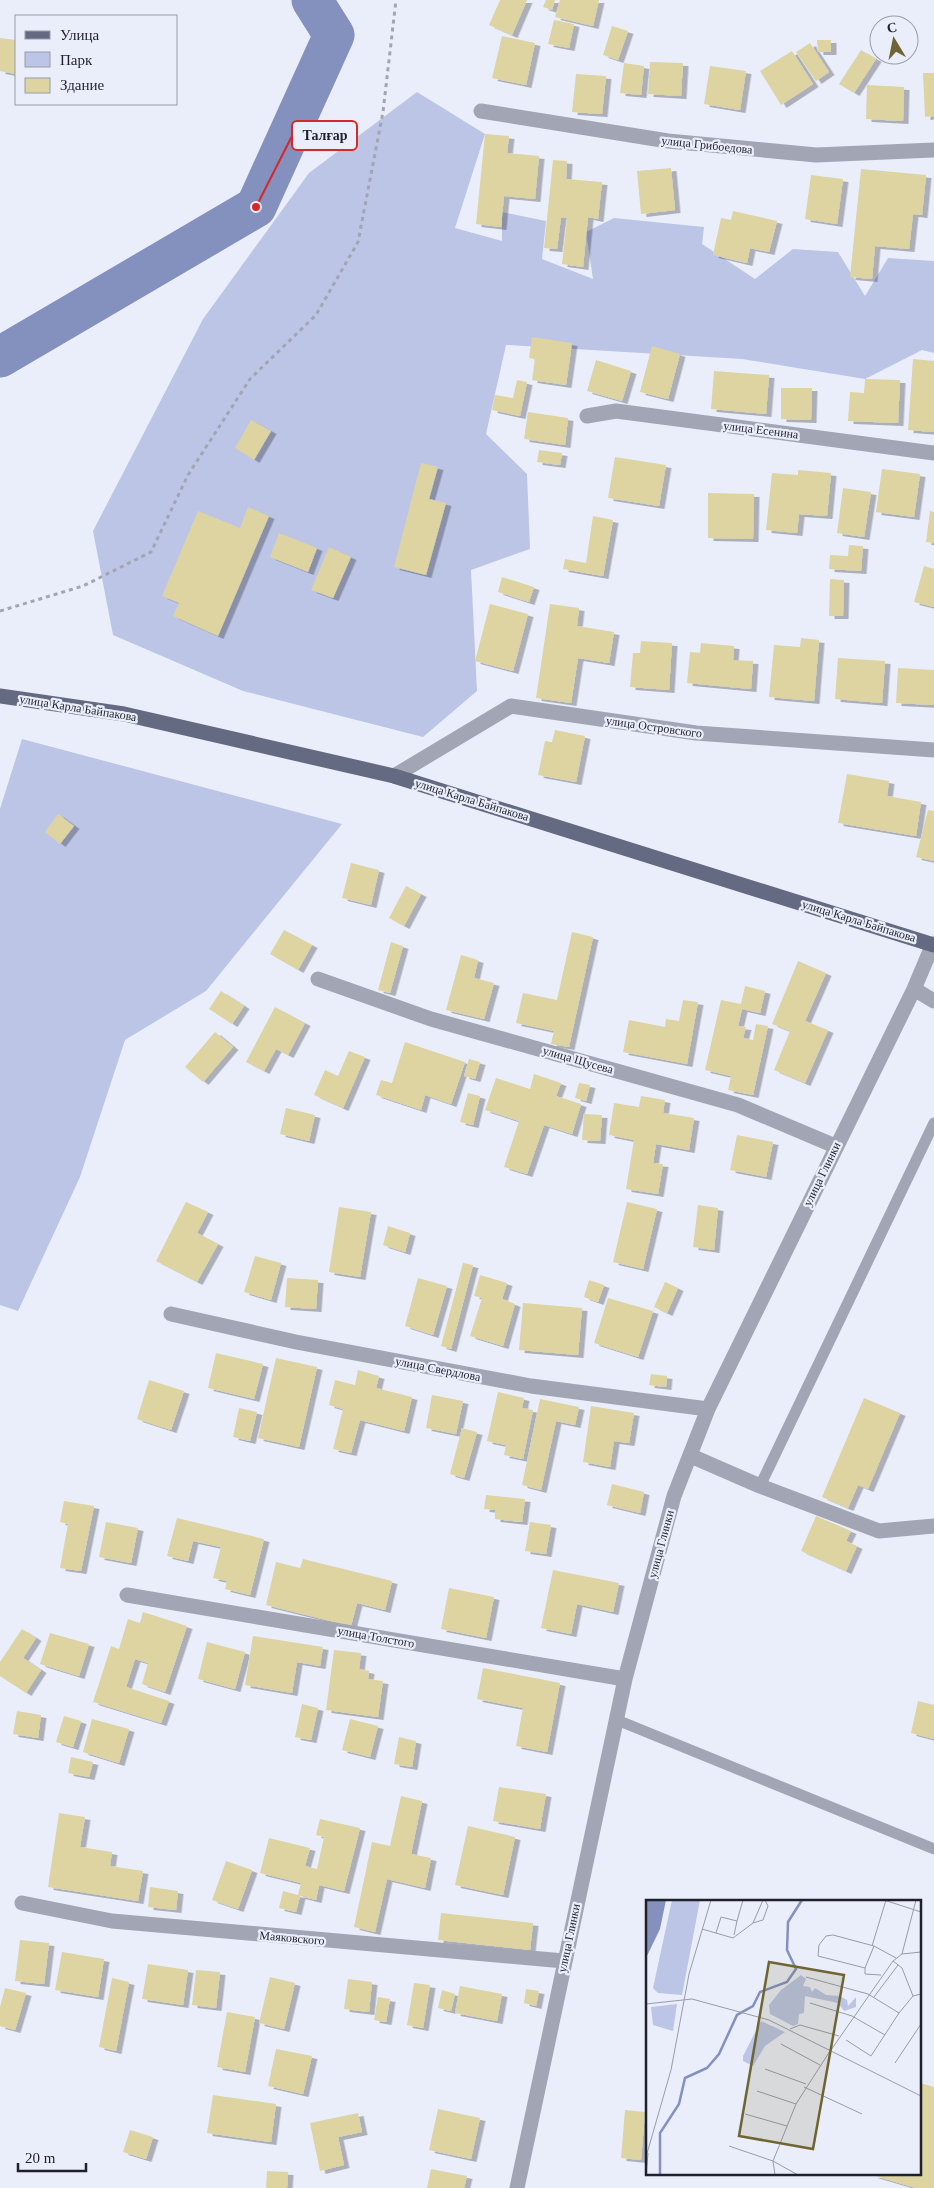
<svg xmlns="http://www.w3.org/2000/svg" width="934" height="2188" font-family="'Times New Roman',serif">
  <defs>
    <filter id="shadow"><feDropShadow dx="5.5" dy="3" stdDeviation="0" flood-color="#0004"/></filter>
  </defs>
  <rect width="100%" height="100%" fill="#eaeefa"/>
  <path fill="#bcc5e6" d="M417 92 485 134 455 228 502 241V212L546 221 542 259 593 279 586 232 614 218 704 227 702 244 755 279 793 249 838 252 865 296 888 258 934 261V353L922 350 865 379 742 359 506 345 486 434 527 474 530 549 471 570 477 691 423 737 243 691 113 635 93 531 203 319 309 173Z
    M22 739 342 824 206 991 125 1040 80 1177 18 1311 0 1305V809Z"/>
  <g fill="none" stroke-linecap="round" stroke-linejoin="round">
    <path stroke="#8490bd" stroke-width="41" d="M0 357 256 207 334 35 312 0"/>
  </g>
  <path fill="#ddd4a1" filter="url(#shadow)" d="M500 0H527L512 35 489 25Z
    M546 0H555L552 10 543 7Z
    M560 0H599L593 26 555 17Z
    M554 20 574 24 569 48 548 44Z
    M612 26 628 31 618 60 603 55Z
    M502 36 535 43 526 85 492 78Z
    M0 38 16 40V74L0 71Z
    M817 40H831V52H818Z
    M810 43 829 72 816 81 796 52Z
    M861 50 876 59 854 93 839 84Z
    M792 51 813 84 781 105 760 71Z
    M650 62 683 63 681 96 648 94Z
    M624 63 644 66 641 95 620 93Z
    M710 66 746 71 740 110 704 104Z
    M923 73H934V116L925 117Z
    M576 74 606 76 602 114 572 112Z
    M867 85 904 87 903 121 866 119Z
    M485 134 509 136 507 153 539 156 535 199 504 196 501 227 476 224Z
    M553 160 567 161 566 179 602 182 598 219 588 217 583 267 562 264 567 218 561 217 557 249 544 248Z
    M671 168 675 210 641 214 637 171Z
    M861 169 926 175 922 215 913 214 909 249 875 246 872 279 850 277Z
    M811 175 843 179 837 224 805 219Z
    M733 211 777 221 769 252 750 248 747 263 713 255 721 218 731 220Z
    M532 337 572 343 566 385 532 380 535 359 529 358Z
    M652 346 680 354 668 399 640 392Z
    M913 359 934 361V432L908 430Z
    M596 360 631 371 622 401 587 391Z
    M714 371 769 375 766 414 711 409Z
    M865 379 900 380 898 423 848 421 850 392 864 393Z
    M517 380 527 382 520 416 492 410 495 395 513 398Z
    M781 388H812L811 420 781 419Z
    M528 412 568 418 565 445 524 439Z
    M251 420 271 431 254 460 235 448Z
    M539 450 562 453 560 465 537 462Z
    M615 457 666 465 659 506 608 498Z
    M421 463 438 467 429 499 446 503 426 575 394 567Z
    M882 469 920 474 914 517 876 512Z
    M798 470 831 473 827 516 799 514 797 533 766 530 772 473 798 475Z
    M843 488 871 492 864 537 837 533Z
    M708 493 754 494 753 539 708 538Z
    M248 507 269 516 218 636 173 616 179 603 162 596 198 511 240 528Z
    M930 511 934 512V543L926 542Z
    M593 516 613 520 603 576 563 569 565 559 586 563Z
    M279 533 317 548 308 572 270 557Z
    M849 545 863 546 861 571 829 569 830 555 848 556Z
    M329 547 351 557 333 598 311 590Z
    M924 566 934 569V607L914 602Z
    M502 577 534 587 529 602 498 592Z
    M830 579 844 580 843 616H829Z
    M490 604 528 614 513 671 475 661Z
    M550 604 579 608 577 626 614 632 609 663 578 658 571 703 536 698Z
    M801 638 819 640 814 701 769 697 774 645 800 647Z
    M641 641 672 643 669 690 630 687 633 653H640Z
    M701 643 734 646 733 660 753 661 751 689 687 683 690 652 700 653Z
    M838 658 885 661 882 703 835 699Z
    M898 668 934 670V705L896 703Z
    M555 730 585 736 576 782 538 775 545 741 552 742Z
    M847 774 889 781 887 796 921 802 916 836 838 823Z
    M928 810 934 811V861L916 857Z
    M58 814 74 826 60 844 45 832Z
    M351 863 379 870 371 905 342 898Z
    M406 886 421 894 404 926 389 918Z
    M284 930 312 945 298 970 270 954Z
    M572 932 593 937 569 1047 551 1044 554 1031 516 1023 523 993 557 1000Z
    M391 942 403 946 390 993 378 990Z
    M461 955 478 960 474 978 494 983 484 1019 446 1010Z
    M798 961 826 973 805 1021 828 1030 805 1083 774 1070 790 1031 772 1024Z
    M745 986 765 991 760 1013 742 1009 738 1026 746 1027 743 1038 753 1040 756 1024 768 1026 753 1095 728 1090 731 1076 705 1070 721 1000 741 1004Z
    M221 991 244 1006 232 1024 209 1009Z
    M683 1000 698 1002 687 1064 623 1052 629 1020 665 1027 666 1019 679 1021Z
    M275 1007 305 1023 288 1055 276 1049 264 1071 246 1062Z
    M215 1032 233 1047 203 1082 185 1067Z
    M405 1042 465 1062 451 1104 425 1095 421 1110 376 1095 381 1080 392 1083Z
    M349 1051 365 1057 343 1108 314 1095 325 1070 338 1076Z
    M469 1059 480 1062 475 1079 464 1076Z
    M534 1074 561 1083 556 1096 581 1104 572 1134 544 1125 527 1174 504 1167 519 1121 485 1110 496 1078 530 1089Z
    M579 1083 590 1085 586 1101 575 1098Z
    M468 1093 480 1096 473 1125 460 1122Z
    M641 1096 665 1100 663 1113 694 1118 689 1150 656 1144 653 1163 663 1164 658 1194 626 1189 634 1140 609 1135 614 1103 639 1107Z
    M286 1108 315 1115 309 1141 280 1134Z
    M584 1114 602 1115 600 1141 582 1140Z
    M737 1135 773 1142 766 1177 730 1170Z
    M186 1202 208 1212 197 1233 218 1244 197 1282 156 1261Z
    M627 1202 657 1209 643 1269 613 1262Z
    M698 1205 718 1208 714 1250 693 1247Z
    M339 1207 371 1212 360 1277 329 1272Z
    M388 1226 410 1233 405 1252 383 1245Z
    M255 1256 281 1263 271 1300 244 1292Z
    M463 1263 473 1265 451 1349 441 1346Z
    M480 1275 507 1283 502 1299 515 1304 503 1346 470 1336 482 1298 474 1296Z
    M287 1278 318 1280 316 1309 285 1307Z
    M418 1278 447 1286 433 1335 405 1326Z
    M589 1280 604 1285 598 1302 584 1297Z
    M665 1282 678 1288 667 1313 654 1307Z
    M608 1298 653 1311 638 1357 594 1343Z
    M523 1303 582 1308 578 1355 519 1350Z
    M216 1353 263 1364 254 1399 208 1388Z
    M276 1358 317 1367 299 1447 258 1438Z
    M358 1370 379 1376 376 1388 412 1397 404 1431 360 1420 351 1453 333 1449 343 1409 329 1405 335 1380 355 1385Z
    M651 1374 667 1376 666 1387 649 1385Z
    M149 1380 184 1391 171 1430 137 1419Z
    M498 1392 524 1398 522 1408 533 1410 523 1459 504 1455 506 1445 487 1441Z
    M432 1395 463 1401 456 1434 426 1428Z
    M864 1398 900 1413 868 1489 858 1485 848 1508 822 1497Z
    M540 1399 579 1407 575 1425 556 1421 541 1490 522 1485Z
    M591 1406 634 1413 629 1443 614 1441 610 1467 583 1462Z
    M239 1408 257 1412 250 1441 233 1437Z
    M462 1428 477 1432 464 1478 450 1474Z
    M612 1484 644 1492 640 1513 607 1505Z
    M486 1495 525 1499 522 1522 495 1519V1510L484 1509Z
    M64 1501 94 1506 81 1571 60 1568 68 1524 60 1522Z
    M816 1516 851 1531 846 1541 857 1546 846 1571 801 1551Z
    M177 1518 264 1539 250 1595 225 1589 227 1581 213 1578 221 1547 193 1541 188 1561 167 1556Z
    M106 1522 138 1528 131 1563 99 1557Z
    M530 1522 551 1525 546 1554 525 1551Z
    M303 1559 392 1581 385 1610 357 1603 351 1626 266 1605 276 1562 300 1568Z
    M553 1570 619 1583 613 1612 577 1604 571 1634 541 1628Z
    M449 1588 494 1597 486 1638 441 1629Z
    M143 1612 187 1626 165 1692 142 1684 148 1663 135 1659 126 1687 169 1701 161 1723 93 1702 111 1646 119 1649 128 1619 140 1623Z
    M22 1629 36 1638 23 1658 41 1670 26 1693 0 1676V1662Z
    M50 1633 89 1644 79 1676 40 1664Z
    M253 1636 323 1647 320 1666 297 1662 292 1693 245 1685Z
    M207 1642 245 1652 235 1689 198 1679Z
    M334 1650 361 1653 359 1669 369 1671 368 1679 383 1681 378 1717 326 1710Z
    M483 1668 560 1683 547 1752 516 1746 523 1708 477 1699Z
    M918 1701 934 1705V1739L911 1733Z
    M302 1704 318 1708 311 1740 295 1737Z
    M17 1711 41 1715 38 1738 13 1734Z
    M64 1716 81 1721 73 1747 56 1742Z
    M92 1719 129 1729 119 1763 83 1752Z
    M350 1719 378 1726 370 1757 342 1750Z
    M399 1737 416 1741 412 1767 394 1764Z
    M71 1757 93 1762 89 1777 68 1773Z
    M499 1787 546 1794 540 1829 493 1821Z
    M401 1796 422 1801 411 1854 431 1858 425 1888 387 1879 375 1932 354 1927 372 1842 390 1846Z
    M59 1813 85 1817 80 1847 112 1852 110 1866 143 1871 138 1901 48 1887Z
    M320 1819 360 1828 344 1891 319 1885 316 1900 300 1896 296 1912 279 1908 283 1891 298 1895 301 1883 260 1873 269 1838 310 1848 305 1866 317 1869 324 1837 316 1835Z
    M468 1826 515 1837 503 1895 455 1885Z
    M226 1861 252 1870 238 1909 212 1900Z
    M150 1887 178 1891 176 1910 148 1907Z
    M441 1913 533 1923 530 1950 438 1940Z
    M20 1940 49 1943 44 1984 15 1981Z
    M62 1952 104 1959 98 1997 55 1990Z
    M148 1964 188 1970 183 2005 142 1999Z
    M196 1970 220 1972 216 2008 192 2005Z
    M270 1977 295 1983 284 2029 259 2023Z
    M112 1978 129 1982 116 2051 99 2047Z
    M348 1979 372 1982 369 2012 344 2009Z
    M414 1983 430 1985 423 2028 407 2025Z
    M460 1986 502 1994 497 2021 455 2013Z
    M5 1988 26 1993 15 2030 0 2026V2007Z
    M526 1989 539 1991 536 2006 524 2003Z
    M442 1990 455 1994 451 2011 438 2008Z
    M378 1997 390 1999 386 2022 374 2020Z
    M227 2012 255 2017 245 2072 217 2067Z
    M276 2049 312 2056 303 2094 268 2086Z
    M920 2083 934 2087V2188H916L872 2175 920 2174Z
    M213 2095 276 2104 271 2142 207 2133Z
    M438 2109 480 2118 471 2159 429 2150Z
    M625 2110 645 2112 641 2160 621 2158Z
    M358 2113 362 2132 338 2137 344 2165 320 2171 310 2123Z
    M130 2130 153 2137 146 2159 123 2152Z
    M431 2169 467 2176 464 2188H427Z
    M267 2171 288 2172 287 2188H266Z"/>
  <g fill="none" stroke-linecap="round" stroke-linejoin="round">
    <path stroke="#a2a6b1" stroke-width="3" stroke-dasharray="4 4" stroke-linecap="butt" d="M0 611 83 586 151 552 188 475 250 379 316 315 358 242 383 112 396 0"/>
    <path stroke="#a2a6b4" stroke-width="11" d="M760 1486 934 1123
      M617 1720 934 1849"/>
    <path stroke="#a2a6b4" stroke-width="15" d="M481 111 668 141 816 155 934 150
      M587 416 616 411 934 453
      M394 776 511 706 696 733 934 750
      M318 979 431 1019 738 1105 835 1146
      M914 989 934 1001
      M171 1314 296 1342 531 1386 708 1409
      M691 1456 760 1486 879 1531 934 1526
      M127 1595 625 1679
      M22 1903 112 1921 564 1961
      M517 2188 625 1679 674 1496 708 1409 914 989 933 944"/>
    <path stroke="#646a82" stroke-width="15" d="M0 696 124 714 394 776 934 945"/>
  </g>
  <g text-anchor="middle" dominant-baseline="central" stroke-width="4.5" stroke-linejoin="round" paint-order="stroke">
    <g font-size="12" fill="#1e212c" stroke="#eaeefa">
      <text transform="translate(707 145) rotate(6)">улица Грибоедова</text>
      <text transform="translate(761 430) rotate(7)">улица Есенина</text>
      <text transform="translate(78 708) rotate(9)">улица Карла Байпакова</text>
      <text transform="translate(654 727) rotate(8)">улица Островского</text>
      <text transform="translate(472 800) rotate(17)">улица Карла Байпакова</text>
      <text transform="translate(859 921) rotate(17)">улица Карла Байпакова</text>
      <text transform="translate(578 1060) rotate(16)">улица Щусева</text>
      <text transform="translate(822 1174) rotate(-64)">улица Глинки</text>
      <text transform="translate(438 1369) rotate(11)">улица Свердлова</text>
      <text transform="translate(661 1544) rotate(-75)">улица Глинки</text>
      <text transform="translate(376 1637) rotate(10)">улица Толстого</text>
      <text transform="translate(292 1938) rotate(5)">Маяковского</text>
      <text transform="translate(569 1938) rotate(-78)">улица Глинки</text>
    </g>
  </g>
  <g transform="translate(646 1900)">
    <rect width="275" height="275" fill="#eaeefa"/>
    <path d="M26 0H54L36 95 12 93 7 88ZM155 75 160 79 157 86 164 87 166 92 169 88 180 95 194 96 201 100 202 106 210 97V107L198 111 192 103 159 96 158 113 153 114 152 124 147 126 124 114 123 105 135 90ZM31 104 27 131 7 125 5 107ZM115 121 139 132 119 146 107 166 97 161V156Z" fill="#bcc5e6"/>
    <path d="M0 0H20L14 29 0 58Z" fill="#8490bd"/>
    <path fill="none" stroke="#8490bd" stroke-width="2.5" d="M14 275V233L33 204 39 178 61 168 73 154 91 115 107 106 114 92 141 82 150 69 141 50 142 22 156 0"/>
    <path fill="none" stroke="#989ca8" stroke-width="1" d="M238 0 275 12M91 21 97 0M107 23 117 20 122 6 119 0M56 29 87 38 107 23 117 0M70 33 75 17 91 21 88 35M226 46 240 0M256 54 270 0M247 61 256 68 267 96M219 68 172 56 173 45 180 36 187 35 228 46 250 58M219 68 228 46M219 68V74L235 75M160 77 222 94 253 113M228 97 252 65M164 103 206 116 239 135M0 104 46 99 123 120 275 196M144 129 154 125 193 136M200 140 225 156 253 113 267 96 275 94M135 144 174 165M185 150 247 61 256 54 275 52M249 163 275 124M119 169 160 184M158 187 216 214M111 191 150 204M99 214 141 226M83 246 127 261 152 275M0 257 25 170 43 74 65 0M0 275 2 253M129 275 127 261 150 204 184 151"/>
    <path fill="#6e6532" fill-opacity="0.15" stroke="#6e6532" stroke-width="2.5" d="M123 62 198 75 167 249 93 236Z"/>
    <rect width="275" height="275" fill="none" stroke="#1e212c" stroke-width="2.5"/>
  </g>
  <path fill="none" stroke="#d62828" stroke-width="2" d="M256 207L292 136"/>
  <circle fill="#d62828" stroke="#eaeefa" stroke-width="2" cx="256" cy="207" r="5"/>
  <rect fill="#eaeefa" stroke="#d62828" stroke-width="2" x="292" y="121" width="65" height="29" rx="5"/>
  <g font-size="14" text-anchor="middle" font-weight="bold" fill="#1e212c">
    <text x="325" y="140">Талғар</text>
  </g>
  <rect x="15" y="15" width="162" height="90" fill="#eaeefa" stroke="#989ca8"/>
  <rect x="25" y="31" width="25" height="8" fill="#646a82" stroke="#989ca8"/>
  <text x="60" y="40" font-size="15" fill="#1e212c">Улица</text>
  <rect x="25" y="52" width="25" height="15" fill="#bcc5e6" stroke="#989ca8"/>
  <text x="60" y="65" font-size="15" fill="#1e212c">Парк</text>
  <rect x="25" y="78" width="25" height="15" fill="#ddd4a1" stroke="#989ca8"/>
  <text x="60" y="90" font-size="15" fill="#1e212c">Здание</text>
  <g transform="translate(894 40) rotate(350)"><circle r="24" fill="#eaeefa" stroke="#989ca8"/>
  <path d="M0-4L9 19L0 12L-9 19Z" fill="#6e6532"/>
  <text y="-8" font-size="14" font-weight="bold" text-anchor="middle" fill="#1e212c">С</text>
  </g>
  <path d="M18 2163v8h68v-8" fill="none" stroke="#1e212c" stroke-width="2.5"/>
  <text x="25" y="2163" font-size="15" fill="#1e212c" stroke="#eaeefa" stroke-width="4" paint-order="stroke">20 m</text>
</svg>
